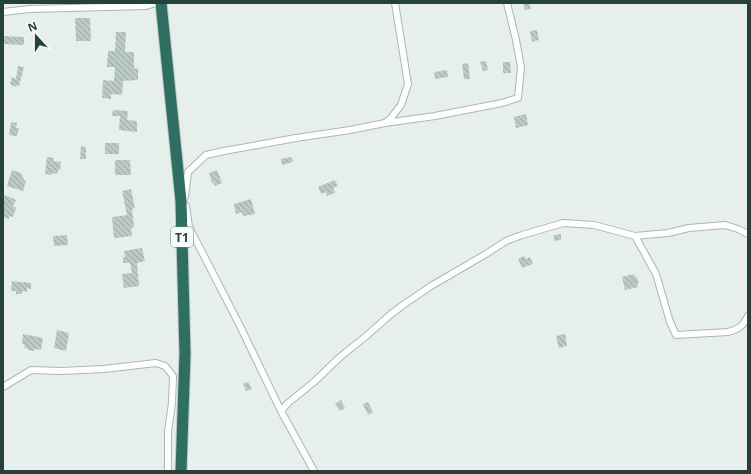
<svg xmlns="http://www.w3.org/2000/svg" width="751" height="474" font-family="'Open Sans',sans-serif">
  <defs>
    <pattern id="building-back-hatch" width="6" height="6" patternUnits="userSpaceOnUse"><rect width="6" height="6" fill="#bbcac4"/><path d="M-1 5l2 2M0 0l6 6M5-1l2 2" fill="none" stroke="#98a6a0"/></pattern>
  </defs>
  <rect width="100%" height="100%" fill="#e6efeb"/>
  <path fill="url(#building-back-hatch)" d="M523 3H529L531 9 525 10Z
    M75 18H90L91 41H76Z
    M537 30 539 40 532 42 530 31Z
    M116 32H126L125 52H134V69L138 68V80L123 81 122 95 111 94V99L102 98 103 80 114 81 115 67H107L108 51H115Z
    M3 36 24 37V45L3 44Z
    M486 61 488 70 483 71 480 62Z
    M503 62H510L511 73H503Z
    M468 63 470 79H464L462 64Z
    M18 66 24 67 19 86 17 85 16 87 10 84 12 77 16 79Z
    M447 70 448 77 435 79 434 72Z
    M113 110 128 111 127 120 137 121V132L119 130 120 116H112Z
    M526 114 528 125 516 128 514 117Z
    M11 122 17 123 16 128H19L17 136 9 135Z
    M105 143H119V154H105Z
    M81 146 86 147V159H80Z
    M47 157 54 158 53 161 61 162 60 170H58L57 174 52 173V175L45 174Z
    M291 157 293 162 282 165 281 159Z
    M115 160H130L131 175H115Z
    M12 170 21 173 24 180 26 181 23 191 7 186Z
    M217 170 222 183 215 186 213 182 212 183 209 173Z
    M335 180 338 186 333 188 335 193 327 196 326 192 321 194 318 187Z
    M131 189 135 208 132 209 134 227 131 228 132 236 114 238 112 217 127 215 122 191Z
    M5 195 16 200 13 206 16 208 13 217 10 216 9 219 3 217V200Z
    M251 199 255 214 243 216 242 212 236 214 234 204Z
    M561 234V240L554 241V235Z
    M67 235 68 245 54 246 53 236Z
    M142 248 145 261 137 263 139 286 124 288 122 274 132 273 130 263H123V257H125L124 251Z
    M524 256 526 259 530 257 533 264 522 268 518 259Z
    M634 274 635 277H637L639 283 637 284 638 287 625 290 622 277Z
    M12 281 31 283V289L27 288V292L22 291V294H16V291H11Z
    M57 330 69 333 66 351 54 348Z
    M23 334 43 338 41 350 35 349 34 351 28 350V349L24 348 25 345 22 344Z
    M565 334 567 346 559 348 556 336Z
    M248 382 252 389 246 391 243 384Z
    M341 400 345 408 340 411 335 404Z
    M368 402 373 412 368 415 363 404Z"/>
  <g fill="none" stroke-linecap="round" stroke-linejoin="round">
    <g stroke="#a8b8b2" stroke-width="8">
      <path id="street" d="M3 12 30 9 146 6 156 3
        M385 123 391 118 401 105 408 84 395 3
        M185 197 188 172 206 155 224 151 296 138 350 130 385 123 435 116 502 103 518 98 521 67 516 40 507 3
        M186 206 189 227
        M187 223 240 326 281 411 314 471
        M635 236 668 233 689 228 725 225 738 229 748 234
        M3 387 31 370 61 371 104 369 156 363 165 366 173 376 172 403 168 432V471
        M281 411 288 403 314 382 340 357 365 337 390 315 403 305 431 286 486 254 506 241 522 235 563 223 594 225 635 236 656 274 670 322 676 335 728 332C739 329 743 326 748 316"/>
    </g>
    <g stroke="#c2cac8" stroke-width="13">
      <path id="highway" d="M161 3 181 201 185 354 181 471"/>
    </g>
    <use href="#street" stroke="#fff" stroke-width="6"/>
    <use href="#highway" stroke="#2f6f62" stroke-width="11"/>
  </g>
  <g text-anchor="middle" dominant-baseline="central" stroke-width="4" stroke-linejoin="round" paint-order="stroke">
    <rect fill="#f7fbf9" stroke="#637a73" stroke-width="1" x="171" y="227" width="22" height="20" rx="3"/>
    <g font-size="12" font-weight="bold" fill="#24423a">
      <text x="182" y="237">T1</text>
    </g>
  </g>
  <rect width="751" height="474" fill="none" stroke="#24423a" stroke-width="8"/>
  <g transform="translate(36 36) rotate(339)" stroke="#f7fbf9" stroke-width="3" paint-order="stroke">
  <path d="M0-3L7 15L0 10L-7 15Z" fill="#24423a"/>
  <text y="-6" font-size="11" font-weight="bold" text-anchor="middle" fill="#24423a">N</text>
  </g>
</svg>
